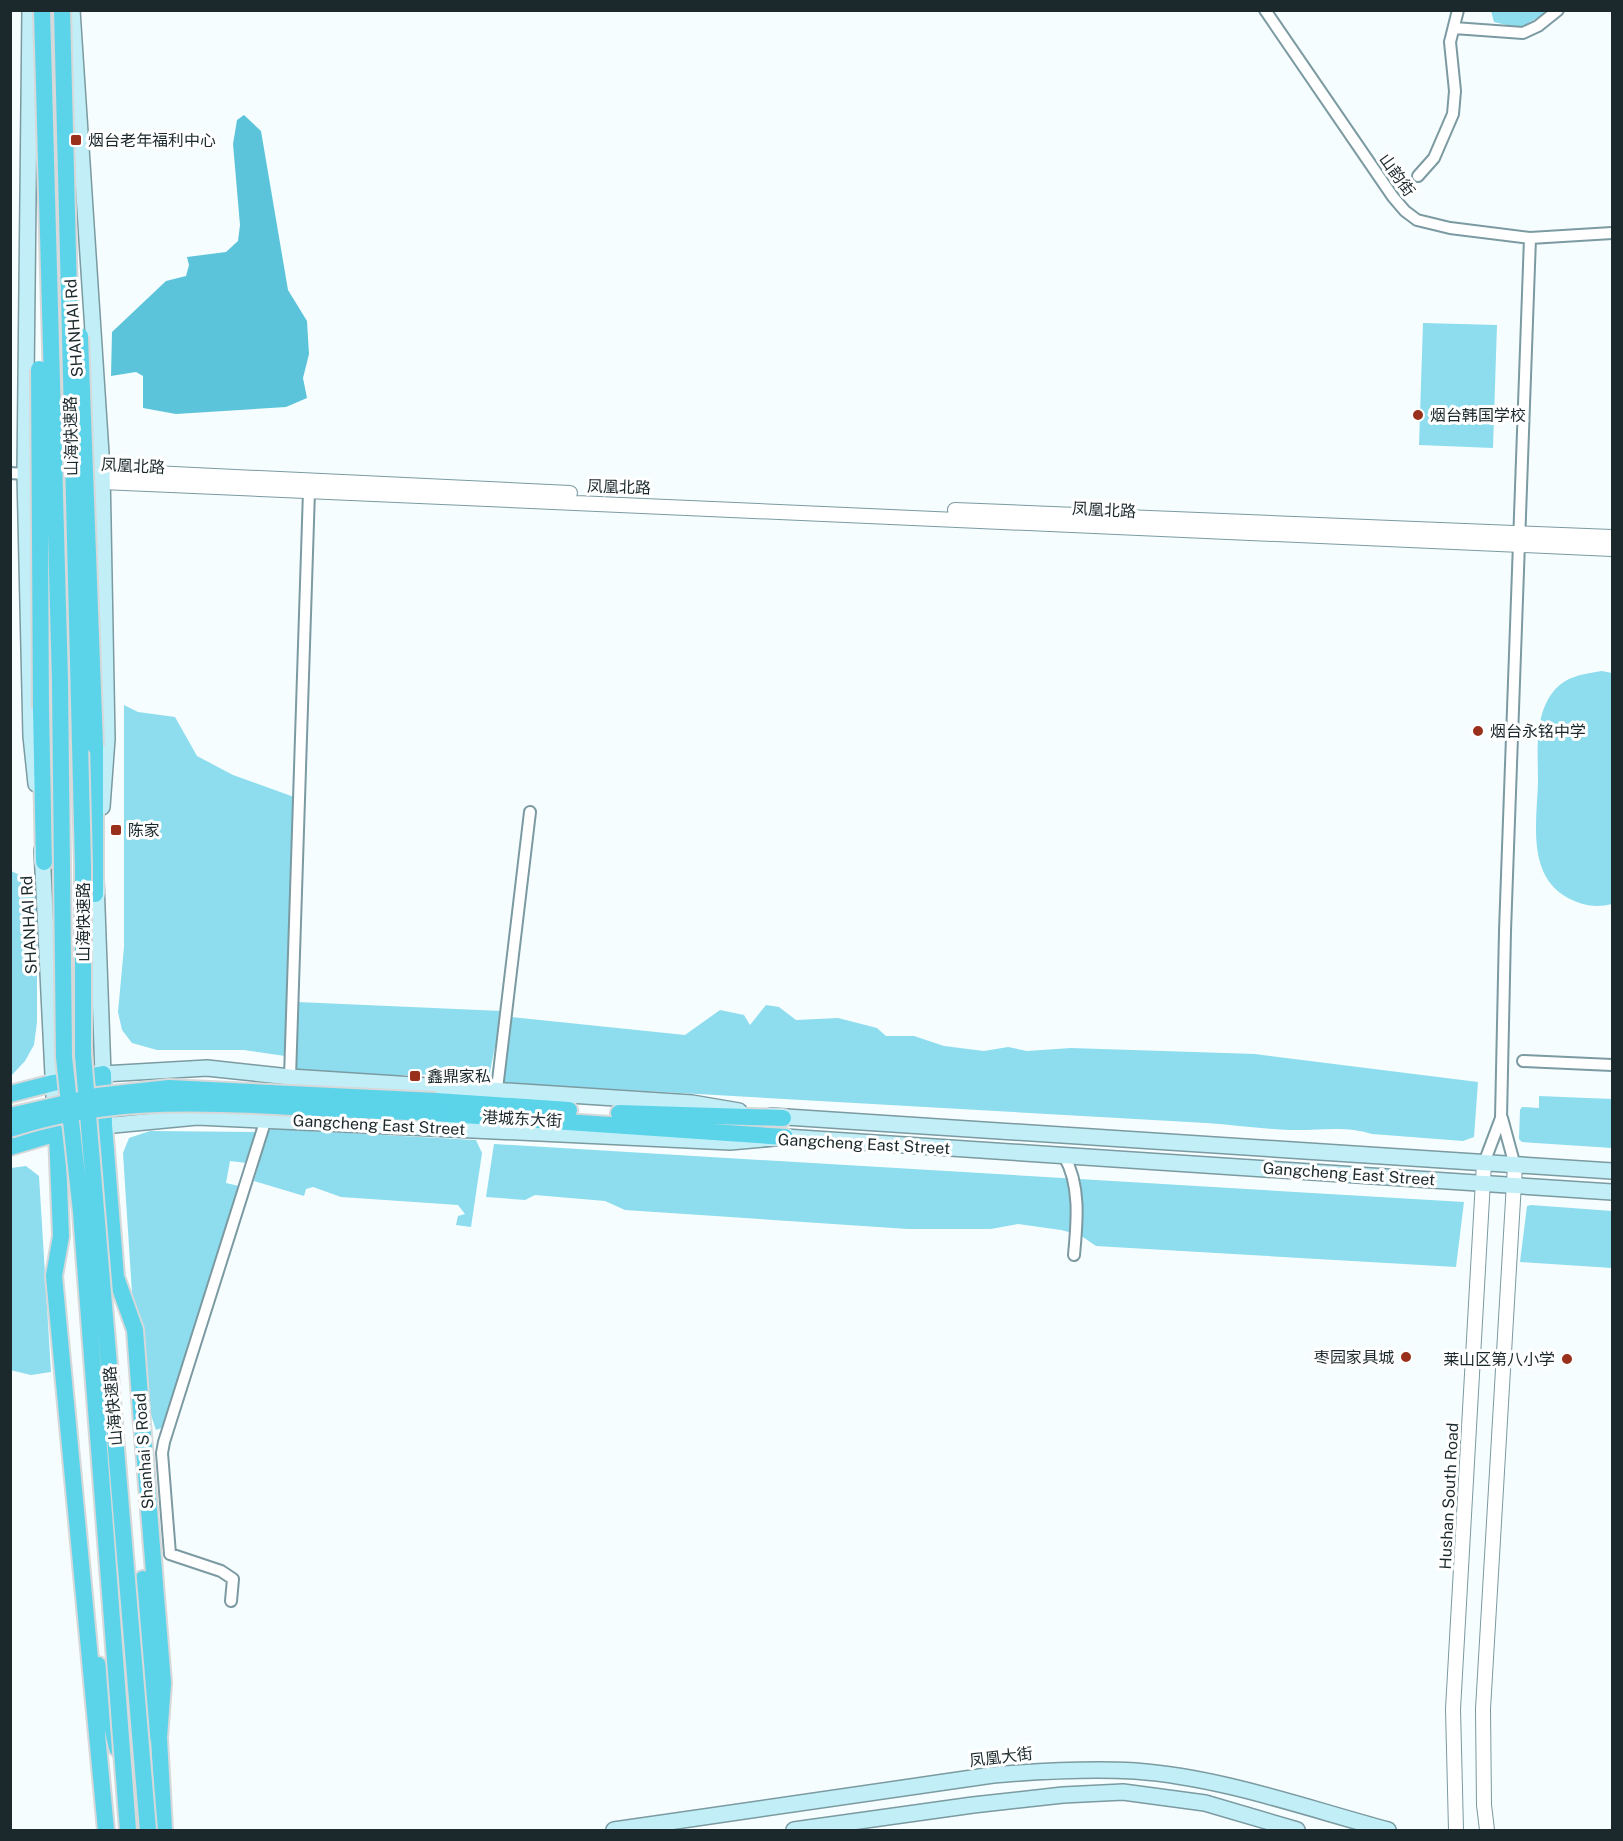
<svg xmlns="http://www.w3.org/2000/svg" width="1623" height="1841" font-family="'Public Sans','Noto Sans SC',sans-serif">
  <rect width="100%" height="100%" fill="#f6fdfe"/>
  <path fill="#8dddef" d="M1491 11H1550L1519 28 1494 22Z
    M1423 323 1497 325 1493 448 1419 445Z
    M1602 671 1612 673V904C1597 908 1583 906 1568 898 1526 875 1537 821 1538 781 1538 753 1534 716 1553 692 1565 676 1584 674 1602 671Z
    M124 705 138 712 175 717 197 756 233 775 294 797 285 1056 244 1050H157L132 1043 122 1030 118 1012 124 947Z
    M11 871 37 883V1022L34 1045 25 1061 11 1076Z
    M297 1002 502 1011 488 1082 439 1074 380 1076 295 1070Z
    M766 1005 779 1007 796 1020 838 1018 877 1028 886 1036H914L944 1046 984 1051 1008 1047 1027 1051 1071 1048 1255 1054 1478 1082 1474 1137 1463 1141 1372 1134C1344 1125 1318 1131 1290 1130 1262 1129 1234 1125 1206 1123L503 1083 511 1017 685 1035 720 1010 744 1015 750 1025Z
    M1539 1096 1612 1099V1148L1522 1142 1519 1139 1520 1110 1522 1107 1539 1108Z
    M273 1129 476 1140 482 1153 471 1227 456 1225 458 1216 465 1214 458 1205 341 1197 313 1187 306 1189 304 1196 254 1181 268 1130Z
    M150 1131 255 1132 247 1163 230 1161 226 1183 239 1186 164 1427 156 1430 151 1415 148 1381 132 1293 123 1153 129 1138Z
    M494 1144 1464 1202 1456 1267 1096 1246 1080 1235 1061 1230 1018 1224 991 1229H908L625 1210 605 1201 535 1195 525 1200 486 1197Z
    M26 1166 39 1176 51 1372 31 1375 10 1370 11 1168Z
    M1531 1205 1612 1211V1268L1520 1262 1527 1206Z"/>
  <path fill="#5cc4da" d="M244 115 261 131 288 290 307 321 309 354 303 378 307 398 286 407 176 414 143 408V376L136 372 111 376 112 332 166 281 186 276 189 265 187 257 226 252 238 241 240 225 233 144 237 120Z"/>
  <g fill="none" stroke-linecap="round" stroke-linejoin="round">
    <g stroke="#7b9aa1" stroke-width="14">
      <path id="minor" d="M1265 10 1393 197 1405 211 1417 220 1450 228 1530 238 1612 233
        M1454 28 1523 33 1538 26 1558 10
        M1418 176 1434 158 1453 114 1455 91 1450 42 1458 10
        M10 473 25 474
        M1523 1061 1612 1065
        M290 1077 309 491
        M497 1089 530 812
        M1502 1118 1515 1166
        M1064 1156C1081 1185 1077 1223 1074 1255
        M1484 1163 1501 1118 1505 931 1530 238
        M231 1601 233 1579 221 1571 170 1554 162 1453 164 1442 266 1119"/>
    </g>
    <g stroke="#7b9aa1" stroke-width="16">
      <path id="tertiary" d="M92 470 570 493
        M45 476 102 482 1612 549
        M955 510 1612 537
        M1456 1830 1453 1709 1484 1163
        M1487 1830 1484 1805 1483 1709 1515 1166"/>
    </g>
    <g stroke="#7b9aa1" stroke-width="18">
      <path id="secondary" d="M30 10 25 474 31 736 36 784
        M72 10 102 469 107 739 102 807
        M42 850 55 1116
        M96 881 103 1074 207 1068 290 1077 692 1103 739 1111
        M771 1116 1612 1171
        M93 1127 197 1117 730 1142 785 1137 1612 1192
        M614 1830 993 1775C1040 1771 1087 1768 1135 1771 1220 1777 1306 1808 1388 1830
        M794 1830 973 1805 1063 1795 1123 1792 1205 1803 1297 1830"/>
    </g>
    <g stroke="#d6d8d9" stroke-width="20">
      <path id="trunk" d="M41 709 44 862
        M95 746V894
        M10 1094 53 1083 103 1074 104 1125 116 1277 135 1330 141 1411 163 1683 159 1738 164 1830
        M436 1101 569 1110
        M434 1113 785 1137
        M619 1113 783 1118
        M10 1147 57 1133 61 1236 54 1276 106 1830
        M143 1579 150 1681 149 1733
        M98 1665 117 1748"/>
    </g>
    <use href="#minor" stroke="#fff" stroke-width="10"/>
    <use href="#tertiary" stroke="#fff" stroke-width="14"/>
    <use href="#secondary" stroke="#c2eff7" stroke-width="15"/>
    <use href="#trunk" stroke="#5bd4ea" stroke-width="16"/>
    <g stroke="#d6d8d9" stroke-width="20" stroke-linecap="butt">
      <path id="trunk-bridge" d="M42 10 60 682 64 1057 81 1212 128 1830
        M62 10 83 865V1055L148 1830
        M80 336 95 746
        M39 369 41 709
        M10 1116 97 1096 169 1088 436 1101
        M10 1129C97 1100 184 1101 274 1106 327 1109 381 1111 434 1113"/>
    </g>
    <use href="#trunk-bridge" stroke="#5bd4ea" stroke-width="16"/>
  </g>
  <g fill="#99301b" stroke="#fff" stroke-width="2">
    <rect x="70" y="134" width="12" height="12" rx="3"/>
    <circle cx="1418" cy="415" r="6"/>
    <circle cx="1478" cy="731" r="6"/>
    <rect x="110" y="824" width="12" height="12" rx="3"/>
    <rect x="409" y="1070" width="12" height="12" rx="3"/>
    <circle cx="1406" cy="1357" r="6"/>
    <circle cx="1567" cy="1359" r="6"/>
  </g>
  <g text-anchor="middle" dominant-baseline="central" stroke-width="6" stroke-linejoin="round" paint-order="stroke">
    <g font-size="16" fill="#1c292c" stroke="#fff" text-anchor="start">
      <text x="88" y="140">烟台老年福利中心</text>
      <text x="1430" y="415">烟台韩国学校</text>
      <text x="1490" y="731">烟台永铭中学</text>
      <text x="128" y="830">陈家</text>
      <text x="427" y="1076">鑫鼎家私</text>
      <text x="1394" y="1357" text-anchor="end">枣园家具城</text>
      <text x="1555" y="1359" text-anchor="end">莱山区第八小学</text>
    </g>
    <g font-size="16" fill="#1c292c" stroke="#fff">
      <text transform="translate(1397 175) rotate(54)">山韵街</text>
      <text transform="translate(74 328) rotate(-94)">SHANHAI Rd</text>
      <text transform="translate(71 436) rotate(-91)">山海快速路</text>
      <text transform="translate(133 466) rotate(3)">凤凰北路</text>
      <text transform="translate(619 487) rotate(2)">凤凰北路</text>
      <text transform="translate(1104 510) rotate(3)">凤凰北路</text>
      <text transform="translate(83 922) rotate(-90)">山海快速路</text>
      <text transform="translate(29 925) rotate(-93)">SHANHAI Rd</text>
      <text transform="translate(522 1119) rotate(3)">港城东大街</text>
      <text transform="translate(379 1125) rotate(3)">Gangcheng East Street</text>
      <text transform="translate(864 1144) rotate(3)">Gangcheng East Street</text>
      <text transform="translate(1349 1174) rotate(4)">Gangcheng East Street</text>
      <text transform="translate(113 1406) rotate(-95)">山海快速路</text>
      <text transform="translate(144 1451) rotate(-94)">Shanhai S Road</text>
      <text transform="translate(1449 1496) rotate(-87)">Hushan South Road</text>
      <text transform="translate(1001 1757) rotate(-7)">凤凰大街</text>
    </g>
  </g>
  <rect width="1623" height="1841" fill="none" stroke="#1c292c" stroke-width="24"/>
</svg>
